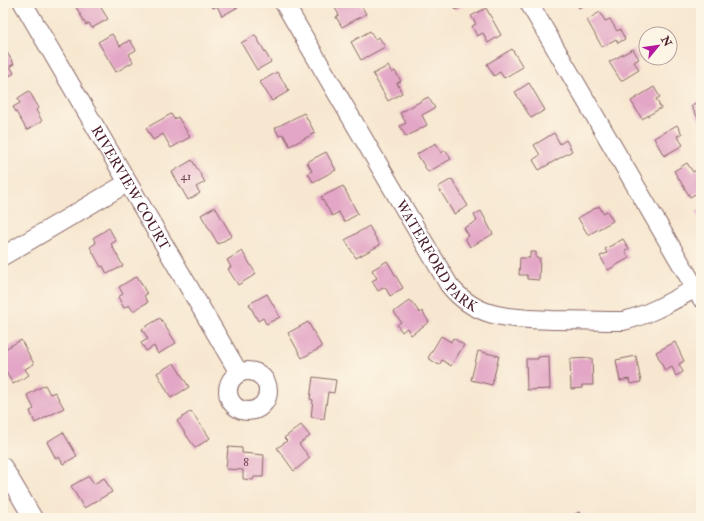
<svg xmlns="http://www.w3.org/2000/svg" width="704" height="521" font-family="'IM FELL Double Pica',serif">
  <rect width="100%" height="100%" fill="#fcf5e5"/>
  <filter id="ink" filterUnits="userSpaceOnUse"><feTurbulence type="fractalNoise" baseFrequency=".025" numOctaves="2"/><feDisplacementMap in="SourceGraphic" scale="8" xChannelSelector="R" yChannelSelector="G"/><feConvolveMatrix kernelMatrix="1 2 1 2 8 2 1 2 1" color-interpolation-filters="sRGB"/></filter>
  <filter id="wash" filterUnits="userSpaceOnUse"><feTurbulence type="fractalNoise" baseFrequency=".012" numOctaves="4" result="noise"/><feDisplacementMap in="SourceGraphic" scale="16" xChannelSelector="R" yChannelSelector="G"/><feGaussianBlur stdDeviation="0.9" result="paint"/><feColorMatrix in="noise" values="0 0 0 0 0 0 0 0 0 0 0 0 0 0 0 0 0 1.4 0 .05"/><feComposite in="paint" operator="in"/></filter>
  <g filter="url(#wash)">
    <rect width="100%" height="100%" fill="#f7e7d0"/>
    <g id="blocks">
      <path fill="#e3a6c6" d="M78 3H98L108 19 92 28 89 23 86 25 75 5Z
        M210 3H236L238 7 222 16 217 6 213 8Z
        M332 3H360L366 14 342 27 336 17 339 15Z
        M452 3H467L456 10Z
        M576 3H588L579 8Z
        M486 8 501 35 488 43 483 33 477 36 472 26 476 24 471 16Z
        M600 12 605 21 610 19 617 31 620 29 625 39 618 43 616 39 602 47 587 20Z
        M370 31 375 39 379 37 385 47 361 60 351 42Z
        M112 34 120 46 130 40 136 50 129 54 133 62 116 72 98 42Z
        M255 35 271 62 257 70 241 43Z
        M3 46 14 64 10 66 14 73 3 80Z
        M512 49 523 67 504 78 500 72 494 76 487 64Z
        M633 49 639 59 634 62 639 70 621 81 609 62Z
        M388 66 392 73 395 71 401 81 397 83 402 93 388 101 373 74Z
        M277 72 289 91 272 101 260 82Z
        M529 83 545 110 531 118 515 92Z
        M654 87 660 97 656 99 661 108 642 119 631 101Z
        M29 91 39 108 36 110 42 121 27 130 13 107 20 103 18 98Z
        M428 97 435 108 422 115 427 125 406 137 400 126 406 123 400 113Z
        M701 99V123L691 106Z
        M304 113 315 133 290 146 283 134 279 136 275 128Z
        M171 114 174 119 178 117 190 137 171 148 163 134 153 140 146 128Z
        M677 125 682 134 677 136 683 145 664 156 654 138Z
        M554 133 560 144 566 140 572 151 539 170 533 160 540 155 534 145Z
        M436 143 441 153 445 150 451 159 428 172 417 154Z
        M326 152 336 170 313 182 308 173 312 171 307 162Z
        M192 160 205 182 196 187 200 193 188 200 172 172Z
        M687 163 693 172 698 169 701 175V181L700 182 701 191 690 197 674 171Z
        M452 179 468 206 454 214 438 187Z
        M343 186 358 214 344 222 339 212 332 216 321 197Z
        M599 206 603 213 607 211 613 221 588 235 578 218Z
        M215 207 232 236 218 244 201 215Z
        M701 209V221L696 212Z
        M481 211 493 234 470 247 465 238 469 236 464 228 477 221 474 215Z
        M369 226 380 245 356 258 345 240Z
        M109 228 116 241 111 244 123 266 107 274 103 266 101 267 90 247 96 243 93 238Z
        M623 239 629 249 625 251 629 258 608 270 600 256 607 253 605 249Z
        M242 251 256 274 238 285 228 269 231 267 227 260Z
        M530 252H536V258H540L539 280 527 279V275H519L520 258H530Z
        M387 261 403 288 390 296 385 287 378 291 372 281 377 278 372 270Z
        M137 276 147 294 144 296 148 302 133 311 129 305 124 308 118 297 123 294 119 287Z
        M267 294 280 317 266 324 263 318 258 321 249 304Z
        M410 300 420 313 422 311 429 322 411 335 407 328 402 332 397 325 401 322 394 312Z
        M160 318 176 343 158 354 154 346 146 351 141 343 148 339 142 329Z
        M308 322 322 347 302 358 288 333Z
        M441 336 451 342 453 338 464 345 451 366 442 360 439 365 428 358Z
        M21 340 34 364 25 369 29 375 13 384 3 367V350Z
        M675 342 684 361 679 364 683 372 676 376 672 367 665 371 656 352Z
        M478 351 499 356 492 385 471 380Z
        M549 356 550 389 527 390 526 359H538V357Z
        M636 356 641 382 630 384 629 379 620 381 616 360Z
        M592 358 593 385H582V388L571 389 570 359Z
        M174 363 189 387 171 398 157 373Z
        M313 377 336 380 334 393 328 392 324 419 311 417 313 400 310 399Z
        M45 385 50 394 55 392 64 408 35 423 30 411 34 409 27 395Z
        M191 411 210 438 195 448 177 421Z
        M301 425 310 436 299 444 310 458 294 471 277 448 287 441 284 438Z
        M63 432 77 456 63 464 59 457 56 459 47 442Z
        M228 447 242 448V453L264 455 263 477H254L253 480 243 479V470L226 469Z
        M89 476 94 484 104 478 112 492 84 508 71 486Z
        M579 512 582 518H568Z"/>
    </g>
  </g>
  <g filter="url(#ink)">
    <use href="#blocks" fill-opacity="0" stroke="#876565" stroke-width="1"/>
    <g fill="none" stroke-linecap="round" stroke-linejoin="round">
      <g stroke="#876565" stroke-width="20">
        <g id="minor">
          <path id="s1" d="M23 3 239 373"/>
          <path id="s2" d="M284 3 449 285C477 320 512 318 552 320 576 320 599 321 623 321 649 315 672 301 696 288"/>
          <path d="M529 3 701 298"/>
          <path d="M3 256 127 183"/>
          <circle cx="248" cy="391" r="20"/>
          <path d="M3 467 33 518"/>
        </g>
      </g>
      <use href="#minor" stroke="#fff" stroke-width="18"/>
    </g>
  </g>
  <g text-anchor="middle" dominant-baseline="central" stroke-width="3" stroke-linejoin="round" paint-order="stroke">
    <g font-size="12" fill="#704152">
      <text x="186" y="176">41</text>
      <text x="246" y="462">8</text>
    </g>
    <g font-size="14" fill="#4a1f2b" stroke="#fcf5e5">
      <text stroke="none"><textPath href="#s1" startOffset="214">RIVERVIEW COURT</textPath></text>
      <text stroke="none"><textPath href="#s2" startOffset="296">WATERFORD PARK</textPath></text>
    </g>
  </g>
  <rect width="704" height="521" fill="none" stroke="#fcf5e5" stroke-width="16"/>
  <g transform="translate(658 46) rotate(61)"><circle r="19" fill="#fcf5e5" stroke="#b59f9b"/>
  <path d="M0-3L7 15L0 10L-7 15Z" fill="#b5179e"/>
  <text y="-6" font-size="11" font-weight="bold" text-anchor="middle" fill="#4a1f2b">N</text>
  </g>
</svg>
